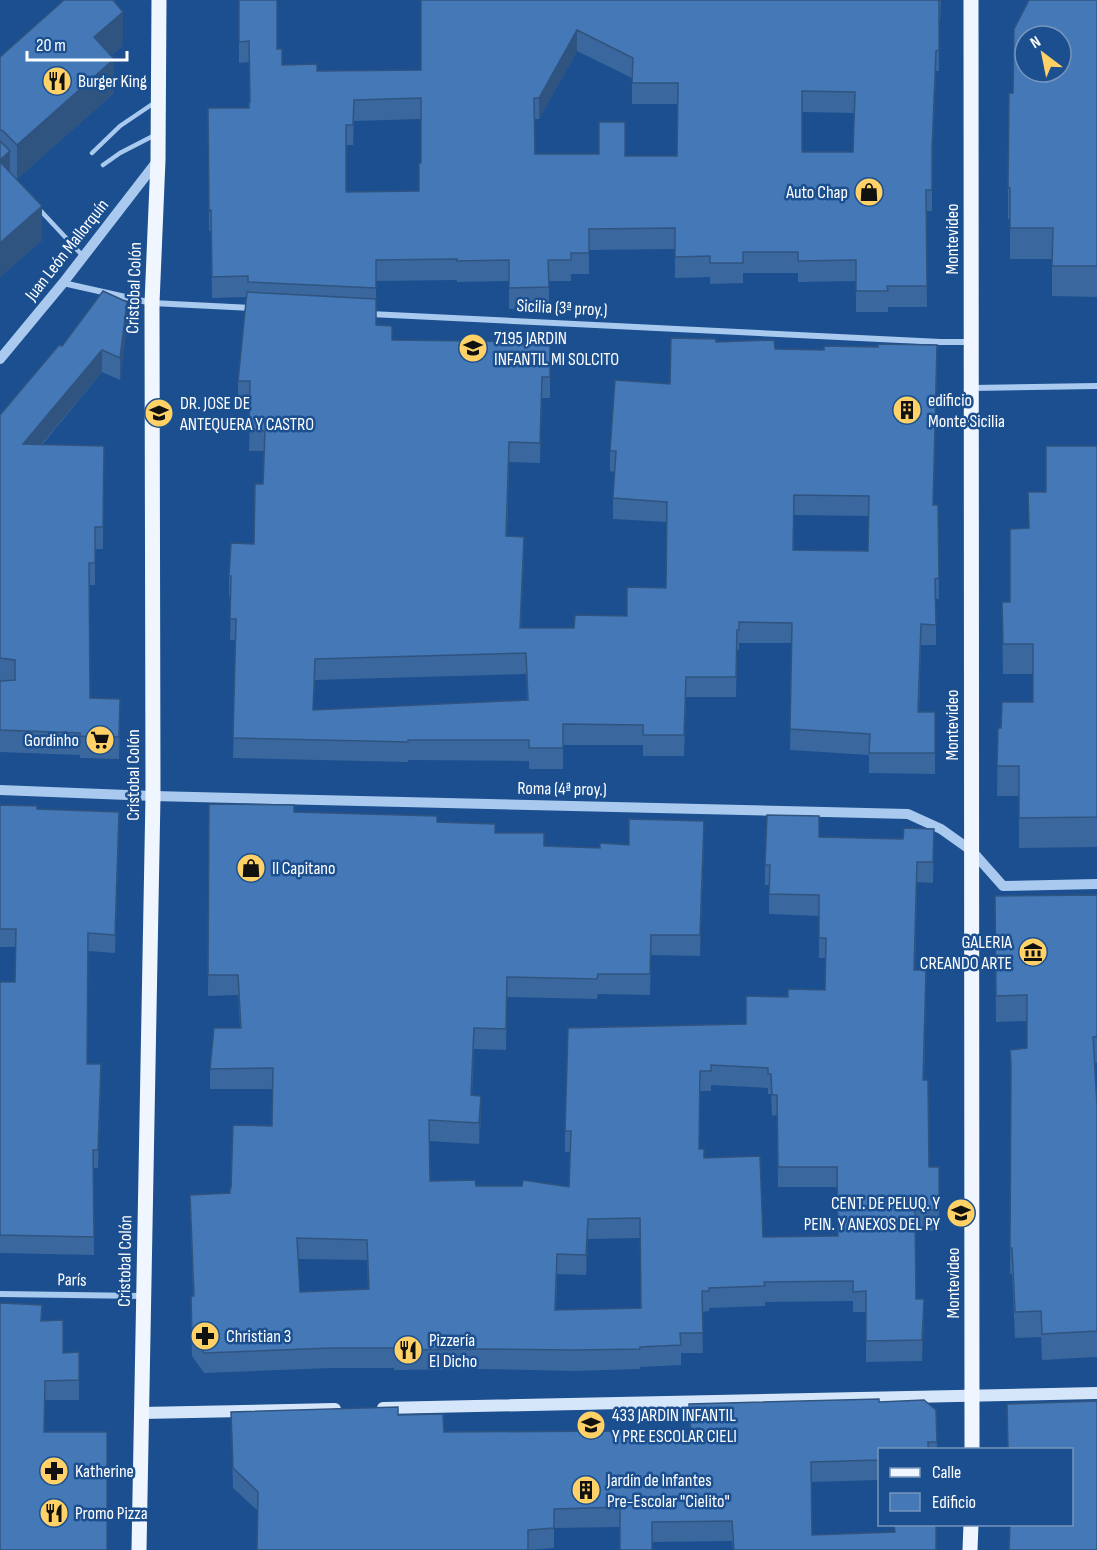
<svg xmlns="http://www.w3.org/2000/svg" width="1097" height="1550" font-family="'Sofia Sans Condensed',sans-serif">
  <rect width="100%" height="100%" fill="#1b4f8f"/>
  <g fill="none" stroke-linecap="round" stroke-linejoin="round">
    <path stroke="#a9c9ee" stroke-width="4.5" d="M92 153 120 126 154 103
      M103 165 120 153 155 135
      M39 209 82 255"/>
    <path stroke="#a9c9ee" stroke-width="6" d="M63 283 152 303 252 308
      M370 314 941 342H971
      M972 388 1097 386
      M0 1294 143 1296"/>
    <path stroke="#a9c9ee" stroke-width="10" d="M0 359 63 283 158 160
      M0 790 153 796 908 814 941 829 972 851 1003 886 1097 884"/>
    <path stroke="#d6e6fa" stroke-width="12" d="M383 1408 1097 1393
      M141 1413 335 1409"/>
    <path stroke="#f0f6ff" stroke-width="15" d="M971 0 972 1450
      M139 1550 153 796 152 303 158 160 159 0
      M970 1550 971 1524"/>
  </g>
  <path fill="#3a679d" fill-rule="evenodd" d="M239 0 277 49 282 65 317 71 421 70V0H941L940 22H939V71H936L932 167V211H926L927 307H888V312H856V281L798 282V273H743V283L710 284V277L675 278V249L589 250V274H571V281H549V308L509 309V281L457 282V280L376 281V325L392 340 550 342V398H542L540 463 509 462 507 536 524 557 521 628H574L627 616 666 588 667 522 613 519V498L615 472 610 471V451L670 384 716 342 937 366 933 505H938L939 599H936V645H921L919 712H935V774L869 773V755L790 750 792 643H739V650H737L736 697H686L684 756H643V745H563V769H529V761L408 760V762L233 758 236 640H230L231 597H229V576L254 544 263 484 264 451H249L250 402 238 401V381L246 297 212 298 211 231H209L208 108H249L250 102 249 62 239 63ZM577 51 632 78V104H677V156H625L535 154 534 119H539ZM802 112 855 113 853 152H802ZM421 119V163L419 191 346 192V145H353L354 121ZM794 515 869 516 868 551 794 550ZM526 674 527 700 313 710 315 680Z
    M1097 0V297L1052 296V259H1010V219H1008V188L1013 93Z
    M123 45 111 56 114 93 17 179 42 240 0 277V57Z
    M127 324 120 380 102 372 42 445 104 446 103 549H95V585H89L90 698 120 721 119 759 80 758V755L0 752V681H3H0V415L62 346Z
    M1097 446V847L1019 848V796H997L998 728H1001L1033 702V674H1003L1002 602H1010L1028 528 1046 492Z
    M209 804 294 812 437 822 495 833 544 846 600 848 629 845 704 841 700 956 651 955 650 995 598 994 597 999 507 997 506 1050 474 1049 472 1096 481 1116 479 1144 429 1141 430 1181 476 1186 569 1187 570 1152H565V1131L746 1024 788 997 825 990V958H819V916L769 914V885H765V865L819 837 903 839 934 829 933 883 917 882 915 970 926 990 924 1080 929 1167H939V1231H915L916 1299 924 1319 922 1361 866 1362V1312H853V1301L765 1302V1306L709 1308V1311L702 1312 703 1353H681V1365L640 1367V1369L574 1371 481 1369 394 1370V1368H331L204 1373 192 1356 191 1296H193L190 1195 230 1193 231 1188 272 1126V1089H210V1069L240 1028 238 995 208 996ZM711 1085 768 1088V1094H771L772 1116 777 1115 778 1187H837L838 1236 763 1237 704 1158 699 1149 700 1091H711ZM640 1238 641 1308 556 1310 557 1274 586 1275 588 1239ZM298 1259 367 1260 368 1289 300 1292Z
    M0 805 37 809 119 830 115 953 88 951 87 1064 101 1082 98 1168H93L94 1255 0 1253V982H15L16 947H0Z
    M1097 895V1063H1095L1097 1104V1357L1042 1360 1041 1337 1015 1338 1012 1274H1010L1011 1089 1010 1050 1027 1048V1021L996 1022 995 896Z
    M42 1321 63 1353 79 1352V1400H45L44 1432Z
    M879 1402 937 1442V1449H879V1480L811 1482 812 1535 894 1532V1524H936V1550H733L732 1541 652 1542 620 1527 554 1528V1548L528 1550 258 1511 233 1488 231 1412 398 1415 444 1432H615L690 1435 689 1404Z"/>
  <path fill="#305480" d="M123 12V45L94 71V37Z
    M577 30V51L539 119V98Z
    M936 51V71L932 171V150Z
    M114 59V93L17 179V145Z
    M10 151V185L0 194V160Z
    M42 206V240L0 277V243Z
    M127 302V324L120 380V358Z
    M937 345V366L933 525V505Z
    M102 350V372L23 466V444Z
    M542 377V398L540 463V443Z
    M524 537V557L520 649V628Z
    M120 699V721L119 759V737Z
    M119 812V830L115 953V935Z
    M704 821V841L700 956V935Z
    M917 862V882L914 990V970Z
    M507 977V997L506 1050V1029Z
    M101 1064V1082L98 1168V1150Z
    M481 1096V1116L479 1144V1123Z
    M588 1219V1239L586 1275V1255Z
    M924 1299V1319L922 1361V1340Z"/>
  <path fill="#4478b7" stroke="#305480" stroke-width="1.5" fill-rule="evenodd" d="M64 0H113L123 12 94 37 114 59 17 145 3 131 0 130V57Z
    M239 0H277V49H282V65L317 64V71L421 70V0H940V1H939V50L936 51 932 150V190H926L927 286H887L888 291H856V260L798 261V252H743V263H710V256L675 257V228L589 229V253H571V260H548L549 287 509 288V260L457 261V259L376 260V288L248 282V276L212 277 211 210 209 211 208 108H249V102H250L249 41 239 42ZM577 30 633 58 632 83H678L677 156H625V122H599V154H535L534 98H539ZM802 91 855 92 853 152H802ZM421 98V163H419V191L346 192V125H353L354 100Z
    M1029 0H1097V266H1052L1053 228H1010V188H1008L1009 93H1013L1014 29ZM1025 36H1061V72H1025Z
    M0 141 10 151 0 160Z
    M0 162 42 206 0 243Z
    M103 291 127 302 120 358 102 350 23 444 104 446 103 527H95V563H89L90 698 120 699 119 737 80 736V733L0 730V681L15 680V660L0 658V415L59 345 62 346Z
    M247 292 376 299V325L392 326V340L550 342V377H542L540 443 509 442 506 536 524 537 520 628H574L575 615 627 616V587L666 588 667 502 613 498 616 451H610L615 380 670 384 671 338 716 339V342L774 340 775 349 824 350V346L878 347V344L937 345 933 505H938L939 578 935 579 936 625 921 624 918 712H935V753H869L870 734 790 729 792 623 739 622V630H737L736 677H686L684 735H643V725L563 724V748H529V740H408V742L233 738 236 619H230L231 576H229L231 543 254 544 255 484H263L265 431 249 430 250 381H238ZM794 495 869 496 868 551 793 550ZM526 653 528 700 313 710 315 659Z
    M1046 446H1097V817L1019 818V766H997L998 728H1001L1002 702H1033V644H1003L1002 602H1010V529L1029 528 1028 492H1046Z
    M209 804 294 805V812L437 816V822L495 824V833H544V846L600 848V843L629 845V819L704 821 700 935H651L650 974H598L597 979 507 977 506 1029 474 1028 471 1095 481 1096 479 1123 429 1120 430 1181 475 1180 476 1186H522L523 1180 569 1187 571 1131H565L568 1028 746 1024V996L788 997V989L825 990 826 938H819V895L769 894 770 865H765L767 815 819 816V837L903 839 904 828 934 829 933 862H917L914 970H926L923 1080H928L929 1167H939V1210H915L916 1299H924L922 1340 866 1341V1291L853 1292V1281L764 1282 765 1286 709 1288V1291H702L703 1333H680L681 1345 640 1347V1349L574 1350 481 1349 394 1350V1348H331L204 1353 192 1336 191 1296H194L190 1195 230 1193V1188H231L233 1125 272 1126 273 1068 210 1069 214 1028H241L238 975H208ZM711 1065 768 1068V1074H771L772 1095H777L778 1167H837L838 1236 763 1237 760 1156 704 1158V1149H699L700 1071H711ZM640 1218 641 1308 555 1310 557 1254 586 1255 588 1219ZM297 1238 367 1240 369 1289 300 1292Z
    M0 805 37 806V809L119 812 115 935 88 933 87 1064H101L98 1150H93L94 1237 0 1235V982H15L16 929H0Z
    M1097 895V1037H1093L1097 1104V1331L1042 1334 1041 1311 1015 1312 1012 1248H1010L1011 1065 1010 1050 1027 1048V995L996 996 995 896Z
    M0 1303 42 1305 41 1321 63 1320V1353L79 1352V1380L45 1381 44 1432H107V1550H0Z
    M879 1399V1402L924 1400 936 1410 937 1442H928V1449H879V1460L811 1462 812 1535 895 1532 894 1524H936V1550H734L732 1521 652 1522V1550H620V1507L554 1509V1528L528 1530V1550H257L258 1492 233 1468 231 1412 398 1407V1415L443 1414 444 1432 615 1431V1432L691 1435 689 1404Z
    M1097 1401V1550H1009L1010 1524H1071V1449H1008L1007 1404Z"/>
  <defs>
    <g id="restaurant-disc" transform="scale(1.5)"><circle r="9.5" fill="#ffd166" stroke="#1b4f8f"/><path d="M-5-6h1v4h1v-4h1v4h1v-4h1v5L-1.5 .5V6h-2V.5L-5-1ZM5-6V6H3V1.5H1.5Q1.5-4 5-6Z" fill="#111"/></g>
    <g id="shop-disc" transform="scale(1.5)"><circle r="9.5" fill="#ffd166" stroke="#1b4f8f"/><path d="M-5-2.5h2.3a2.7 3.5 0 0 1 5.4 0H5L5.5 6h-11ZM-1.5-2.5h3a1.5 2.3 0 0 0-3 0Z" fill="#111"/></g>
    <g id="school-disc" transform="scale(1.5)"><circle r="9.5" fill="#ffd166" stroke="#1b4f8f"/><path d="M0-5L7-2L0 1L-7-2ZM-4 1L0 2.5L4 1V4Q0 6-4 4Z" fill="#111"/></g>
    <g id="building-disc" transform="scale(1.5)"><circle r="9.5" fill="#ffd166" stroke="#1b4f8f"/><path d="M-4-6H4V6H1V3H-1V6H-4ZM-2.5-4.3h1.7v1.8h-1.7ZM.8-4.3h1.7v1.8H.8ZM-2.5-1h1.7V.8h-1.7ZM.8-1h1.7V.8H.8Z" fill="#111"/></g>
    <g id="supermarket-disc" transform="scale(1.5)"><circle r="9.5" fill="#ffd166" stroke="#1b4f8f"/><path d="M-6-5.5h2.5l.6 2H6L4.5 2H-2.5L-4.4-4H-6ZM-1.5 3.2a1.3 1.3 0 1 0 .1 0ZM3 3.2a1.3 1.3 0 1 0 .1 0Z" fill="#111"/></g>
    <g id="museum-disc" transform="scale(1.5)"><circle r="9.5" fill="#ffd166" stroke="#1b4f8f"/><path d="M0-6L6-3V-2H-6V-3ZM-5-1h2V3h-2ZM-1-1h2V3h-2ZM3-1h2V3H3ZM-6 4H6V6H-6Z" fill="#111"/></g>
    <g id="pharmacy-disc" transform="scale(1.5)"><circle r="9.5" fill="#ffd166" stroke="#1b4f8f"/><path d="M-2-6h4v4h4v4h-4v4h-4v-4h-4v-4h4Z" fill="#111"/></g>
  </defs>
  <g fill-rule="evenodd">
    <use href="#restaurant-disc" x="57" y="81"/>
    <use href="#shop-disc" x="869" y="192"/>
    <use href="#school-disc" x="473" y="348"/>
    <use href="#building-disc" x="907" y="410"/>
    <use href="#school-disc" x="159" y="413"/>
    <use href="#supermarket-disc" x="100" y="740"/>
    <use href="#shop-disc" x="251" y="868"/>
    <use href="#museum-disc" x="1033" y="952"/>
    <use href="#school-disc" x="961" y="1213"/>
    <use href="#pharmacy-disc" x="205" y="1336"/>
    <use href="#restaurant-disc" x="408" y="1350"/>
    <use href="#school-disc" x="591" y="1425"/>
    <use href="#pharmacy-disc" x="54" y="1471"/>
    <use href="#building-disc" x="586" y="1490"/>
    <use href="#restaurant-disc" x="54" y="1513"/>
  </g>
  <g text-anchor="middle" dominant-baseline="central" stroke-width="5" stroke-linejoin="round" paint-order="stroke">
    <g font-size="18" fill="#fff" stroke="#1b4f8f" text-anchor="start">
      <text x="78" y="81">Burger King</text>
      <text x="848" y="192" text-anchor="end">Auto Chap</text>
      <text x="494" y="338">7195 JARDIN<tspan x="494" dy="21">INFANTIL MI SOLCITO</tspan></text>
      <text x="928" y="400">edificio<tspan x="928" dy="21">Monte Sicilia</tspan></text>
      <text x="180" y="403">DR. JOSE DE<tspan x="180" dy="21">ANTEQUERA Y CASTRO</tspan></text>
      <text x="79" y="740" text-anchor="end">Gordinho</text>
      <text x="272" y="868">Il Capitano</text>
      <text x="1012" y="942" text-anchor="end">GALERIA<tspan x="1012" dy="21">CREANDO ARTE</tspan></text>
      <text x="940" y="1203" text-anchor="end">CENT. DE PELUQ. Y<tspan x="940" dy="21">PEIN. Y ANEXOS DEL PY</tspan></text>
      <text x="226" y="1336">Christian 3</text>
      <text x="429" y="1340">Pizzería<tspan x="429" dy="21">El Dicho</tspan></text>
      <text x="612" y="1415">433 JARDIN INFANTIL<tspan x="612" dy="21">Y PRE ESCOLAR CIELI</tspan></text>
      <text x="75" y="1471">Katherine</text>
      <text x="607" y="1480">Jardín de Infantes<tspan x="607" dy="21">Pre-Escolar "Cielito"</tspan></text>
      <text x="75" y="1513">Promo Pizza</text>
    </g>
    <g font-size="18" fill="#fff" stroke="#1b4f8f">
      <text transform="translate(952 239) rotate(-90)">Montevideo</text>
      <text transform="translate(67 250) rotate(-52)">Juan León Mallorquín</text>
      <text transform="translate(134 288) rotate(-88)">Cristobal Colón</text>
      <text transform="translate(562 308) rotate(3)">Sicilia (3ª proy.)</text>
      <text transform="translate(952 725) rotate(-90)">Montevideo</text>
      <text transform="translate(133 775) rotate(-90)">Cristobal Colón</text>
      <text transform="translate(562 789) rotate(1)">Roma (4ª proy.)</text>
      <text transform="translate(125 1261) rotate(-89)">Cristobal Colón</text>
      <text transform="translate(72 1280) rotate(1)">París</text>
      <text transform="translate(953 1283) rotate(-90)">Montevideo</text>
    </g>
  </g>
  <rect x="878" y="1448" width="195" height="78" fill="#1b4f8f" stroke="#7695bc" stroke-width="1.5"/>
  <rect x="890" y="1468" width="30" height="9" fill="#f0f6ff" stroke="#7695bc" stroke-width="1.5"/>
  <text x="932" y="1478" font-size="18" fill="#ffffff">Calle</text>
  <rect x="890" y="1493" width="30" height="18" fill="#4478b7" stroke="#7695bc" stroke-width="1.5"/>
  <text x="932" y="1508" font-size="18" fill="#ffffff">Edificio</text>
  <g transform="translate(1043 54) rotate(328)"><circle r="28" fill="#1b4f8f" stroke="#7695bc" stroke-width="1.5"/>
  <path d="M0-4.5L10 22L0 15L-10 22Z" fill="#ffd166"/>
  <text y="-9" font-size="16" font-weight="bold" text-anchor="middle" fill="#ffffff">N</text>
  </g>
  <path d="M27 51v9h100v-9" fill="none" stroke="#ffffff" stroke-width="3"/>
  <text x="36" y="51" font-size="18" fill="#ffffff" stroke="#1b4f8f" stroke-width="4.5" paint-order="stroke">20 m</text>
</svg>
